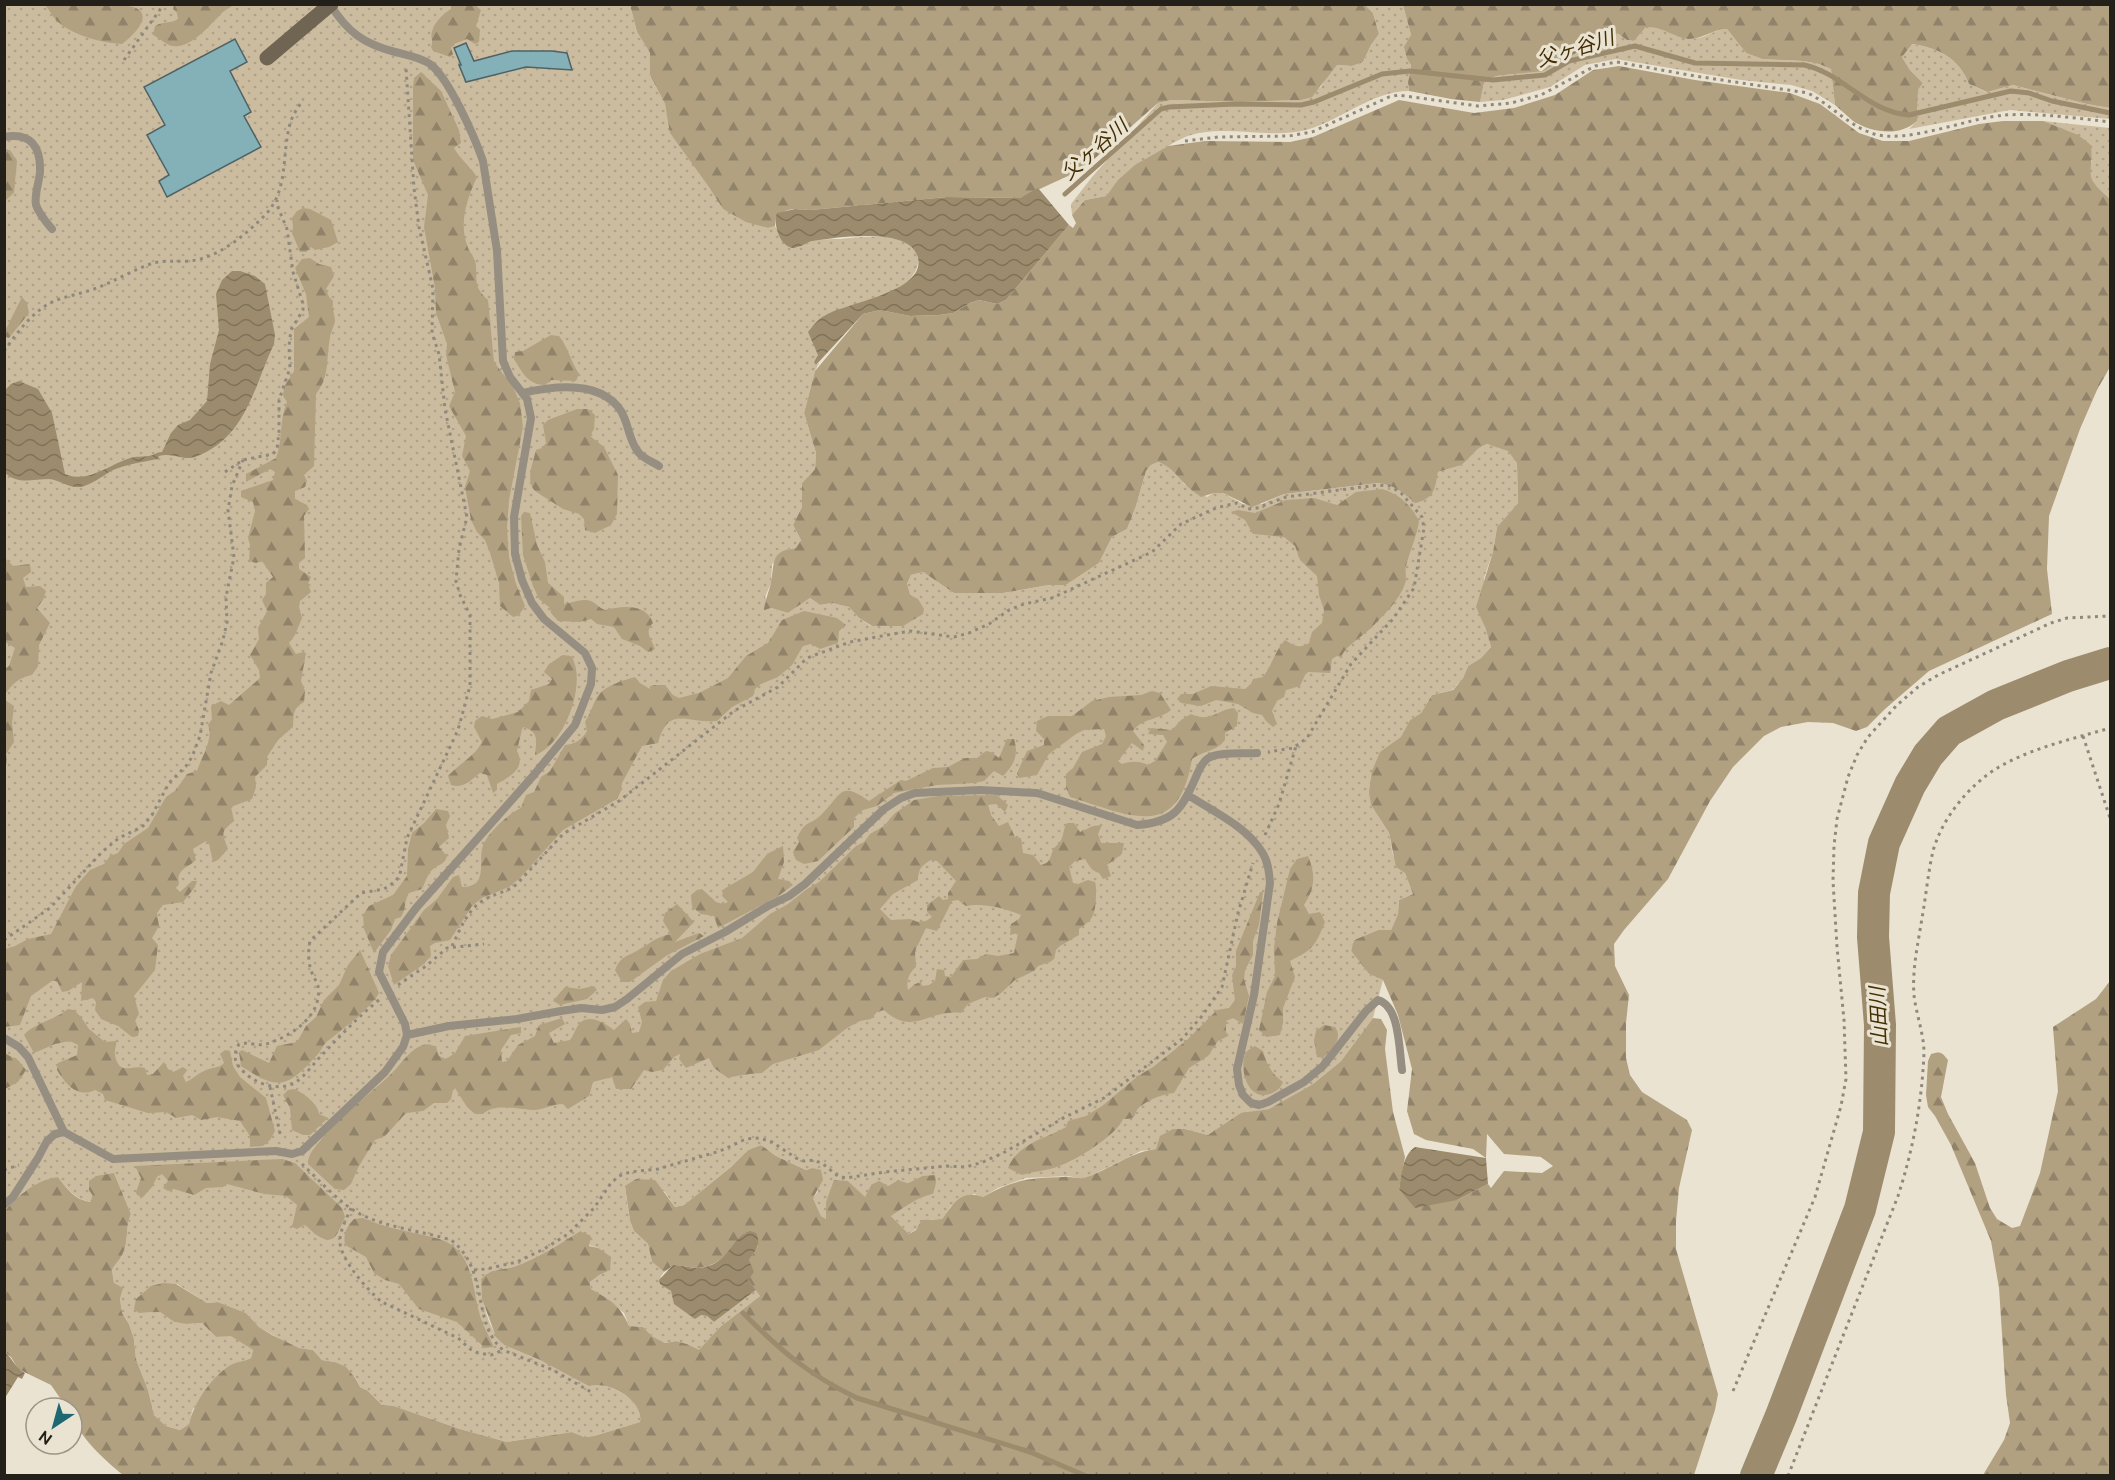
<svg xmlns="http://www.w3.org/2000/svg" width="2115" height="1480" font-family="Ubuntu,'Noto Sans JP',sans-serif">
  <defs>
    <pattern id="grass-dots" width="8" height="8" patternUnits="userSpaceOnUse" patternTransform="scale(1.5)"><rect width="8" height="8" fill="#ccbc9f"/><path d="M2 2h.1M6 6h.1" fill="none" stroke="#afa188" stroke-width="1.8" stroke-linecap="round"/></pattern>
    <pattern id="forest-firs" width="22" height="20" patternUnits="userSpaceOnUse" patternTransform="scale(1.5)"><rect width="22" height="20" fill="#b1a181"/><path d="M5 1l3.5 6h-7zM16 11l3.5 6h-7z" fill="#908369"/></pattern>
    <pattern id="water-waves" width="16" height="10" patternUnits="userSpaceOnUse" patternTransform="scale(1.5)"><rect width="16" height="10" fill="#9c8c6d"/><path d="M0 5q4-4 8 0t8 0" fill="none" stroke="#7f7259"/></pattern>
  </defs>
  <rect width="100%" height="100%" fill="#ebe3d2"/>
  <path fill="url(#grass-dots)" d="M5 5H630L637 32 650 53V75L665 104 667 113 723 209 768 228 775 226 785 244 797 248C801 246 805 243 809 242 819 239 831 239 841 239 860 237 916 230 918 260 919 268 912 278 906 283 882 300 851 304 825 315L816 365 819 363 815 371 804 413 816 453 815 469 802 483V507L793 525 801 540 796 548 789 549 772 564 771 583 765 597 771 608 788 613 810 598 820 605 832 603 849 607 859 618 871 626H902L912 620 907 584 911 575 923 572 954 593H1003L1049 585H1066L1099 563 1112 537 1127 529 1136 506 1146 471 1151 465 1158 462 1168 466 1178 475 1184 484 1207 497 1213 493H1223L1243 504H1262L1284 494 1378 483C1394 485 1403 492 1415 502L1436 480 1438 472 1462 465 1479 448 1487 444 1508 450 1517 462 1518 503 1497 527 1493 552 1484 578 1485 627 1491 647 1481 658 1468 666 1463 678 1452 690 1432 695 1421 713 1410 720 1402 737 1394 743 1371 805 1389 833 1393 855 1405 873 1413 894 1399 900 1398 914 1391 930H1378L1354 940 1351 951 1369 974 1383 980 1373 1018 1341 1061 1313 1084 1289 1098 1269 1109 1257 1111 1208 1135 1185 1129 1156 1149 1141 1151 1084 1179 1068 1176 1026 1178 998 1188 983 1197 974 1194 951 1206 942 1219H931L909 1234 891 1216C905 1207 915 1198 933 1194L922 1176 908 1183 898 1180 888 1186 871 1185 865 1198 848 1181H840L826 1202 827 1220 821 1216 813 1198 818 1191 812 1168 806 1170 776 1156 761 1145 748 1150 731 1167 684 1205 675 1207 664 1191 625 1187 630 1221 634 1231 648 1244 652 1262 664 1272 661 1276 660 1283 671 1291 674 1297 701 1315 707 1316 714 1322 756 1290 760 1296 720 1327 699 1351 687 1344 676 1341 665 1343 652 1336 643 1327 629 1326 624 1313 591 1289 590 1282 601 1274 598 1248 589 1245 580 1231C560 1244 538 1258 516 1266 501 1271 492 1267 481 1279 482 1302 488 1329 504 1345L597 1384C615 1387 644 1401 640 1422L594 1436 584 1437 572 1432 507 1442 460 1429 394 1406 382 1405 368 1391 360 1387 356 1378 335 1362 322 1360 313 1350 299 1348 287 1343 259 1327 246 1313 218 1302 207 1303 177 1284 143 1294 136 1299 139 1313 160 1312 174 1322 186 1324 202 1323 216 1337 231 1335 253 1350 251 1358 241 1363 193 1409 189 1424 180 1430 166 1426 154 1415 148 1390 136 1359 134 1339 129 1324 122 1313 120 1298 114 1283 112 1270C115 1264 121 1259 123 1253 129 1241 125 1227 131 1214L114 1173 91 1202C75 1199 68 1190 58 1177L25 1191 5 1212 4 201 14 193 10 150 5 148Z
    M1364 5H1403L1411 35 1407 59 1411 65 1408 82 1409 91C1372 91 1342 120 1306 130 1267 140 1221 122 1183 138 1170 144 1159 152 1147 160 1129 172 1119 178 1106 196L1085 200 1072 215 1071 204 1092 177 1158 103 1172 100 1241 102 1301 100 1321 87 1327 76 1337 65 1352 66 1363 62 1371 45 1379 34 1373 13Z
    M1657 26C1671 32 1684 41 1699 38 1710 35 1716 29 1727 29L1746 53 1762 59 1803 61 1819 64 1831 69 1835 105 1812 91 1791 85 1741 80 1616 59 1585 65 1550 87 1503 100 1480 102 1484 83 1496 76 1516 74 1567 57 1588 45 1617 33 1627 40 1634 41 1646 27Z
    M1911 44C1938 48 1959 58 1969 84L1986 92 2013 85 2087 104 2110 108V119L2010 110 1909 129 1917 121 1918 90 1923 83 1910 70 1902 57Z
    M2043 121 2110 128V199L2094 185 2089 173 2092 160Z"/>
  <path fill="url(#forest-firs)" fill-rule="evenodd" d="M113 4C120 7 126 5 133 7 156 14 132 37 122 44 102 43 71 35 56 20 52 16 49 9 45 5Z
    M1364 4 1373 13 1379 34 1371 45 1363 62 1352 66 1337 65 1312 97 1301 100 1241 102 1172 100 1158 103 1093 160 1068 176 1020 198 947 197 811 210C795 209 788 206 776 218L775 226 768 228 746 222 723 209 709 187 670 133 665 104 650 75V53L637 32 630 5Z
    M174 5V4L234 5C229 8 223 11 219 16 209 26 190 49 173 46 168 46 159 38 153 35L155 26C163 21 171 24 178 19L177 13 173 9Z
    M451 5H475L481 10 476 26 480 30 479 42 475 44 467 39 454 44 451 48 453 54 450 57 433 51 431 47C434 41 430 38 432 32 434 22 443 14 451 9Z
    M1403 5H2110V108L2087 104 2013 85 1987 92 1969 84C1959 58 1938 48 1912 44L1902 57 1910 70 1923 83 1918 90 1917 121C1900 137 1872 133 1853 121 1847 116 1841 110 1835 105L1831 69 1819 64 1803 61 1762 59 1746 53 1727 29C1713 29 1703 39 1689 39 1674 38 1664 26 1646 27L1634 41 1627 40 1617 33 1607 36 1543 71 1496 76 1484 83 1480 102 1451 99 1409 91 1408 82 1411 65 1407 59 1404 47 1411 35Z
    M1619 66 1695 80 1790 93 1820 104 1859 133 1883 141H1909L1979 124 2003 121H2043L2078 135 2091 145C2094 178 2081 174 2110 199V367L2097 390 2080 429 2049 516 2047 569 2052 614 1929 671 1885 709 1867 727 1856 731 1833 723 1808 722 1781 727 1764 736 1733 767 1710 801 1668 879 1624 930 1614 944 1615 966 1629 995 1626 1023V1058L1630 1075 1642 1092 1687 1120 1692 1130 1679 1188 1676 1221V1249L1718 1394 1715 1410 1694 1475H123C106 1461 72 1432 72 1408H67L51 1385 18 1369 11 1357 5 1352 4 1212C18 1195 36 1180 58 1177 68 1190 74 1199 90 1202L93 1196 89 1190V1181L96 1176 114 1173 131 1214C125 1227 129 1241 123 1253 121 1259 115 1264 112 1270L114 1283 123 1288 120 1298 122 1313 129 1324 134 1339 136 1359 148 1390 154 1415 166 1426 180 1430 189 1424C194 1403 210 1379 229 1366 234 1362 244 1362 251 1358L253 1350 231 1336 216 1337 202 1323 186 1324 174 1322 160 1312 139 1313 134 1309 136 1299 151 1286 163 1283 176 1284 207 1303 218 1302 246 1313 259 1327 272 1335 299 1348 313 1350 322 1360 335 1362 346 1367 356 1379 360 1387 368 1391 382 1405 394 1406 460 1429 507 1442 572 1432 584 1437 594 1436 640 1422C644 1400 608 1380 589 1386L540 1360 504 1345 496 1337 482 1299 481 1279C492 1267 501 1271 516 1266 538 1258 560 1244 580 1231L591 1236 589 1246 598 1248 611 1257 610 1270 601 1274 590 1282 591 1289C610 1300 620 1305 629 1326L643 1327 652 1336 665 1343 676 1341 687 1344 699 1350 720 1327 760 1296 748 1280 749 1260 758 1246 745 1233C732 1248 720 1267 697 1268 690 1268 681 1265 674 1265L664 1272 652 1262 648 1244 634 1231 630 1221 625 1186 636 1179 655 1180 675 1207 684 1205 731 1167 748 1150 761 1145 776 1156 806 1170 812 1168 821 1170 823 1180 813 1198 821 1216 826 1219V1202L834 1180 848 1181 865 1197 871 1185 879 1181 888 1186 898 1180 908 1183 922 1176 935 1175 936 1183 933 1194C916 1198 905 1207 891 1216L909 1234 916 1230 922 1220 942 1219C954 1203 961 1189 983 1197 1014 1179 1030 1178 1064 1177 1071 1176 1080 1180 1087 1177 1110 1169 1131 1152 1156 1149L1160 1136 1173 1129H1185L1208 1135 1241 1113 1269 1109 1313 1084 1341 1061 1373 1018 1381 1019 1387 1030 1385 1049 1393 1112 1405 1157 1399 1189 1457 1200 1488 1184 1491 1188 1504 1171 1542 1173 1553 1166 1541 1157 1504 1154 1487 1134 1486 1158 1473 1149 1426 1140 1414 1134 1407 1111 1412 1069 1398 1015 1383 980 1369 974 1351 951 1354 940 1378 930H1391L1398 914 1399 900 1413 894 1405 873 1396 867 1389 833 1371 805 1369 792 1372 771 1380 752 1401 737 1410 720 1421 713 1432 695 1453 690 1463 678 1468 666 1481 658 1491 647 1485 627 1476 607 1493 552 1497 527 1518 503 1517 463 1508 451 1487 444 1479 448 1462 465 1438 472C1435 489 1434 499 1415 503 1403 492 1394 485 1378 483L1284 494 1252 507 1223 493H1214L1201 497C1196 493 1189 489 1185 484 1174 473 1173 468 1158 462L1151 465 1146 471 1136 506 1127 529 1112 537 1099 563 1066 585H1049L1003 593H954L923 572 911 575 907 584 910 595 918 599 924 609 923 614 903 626H872L859 618 849 607 832 603 820 605 810 598 788 613 771 608 764 610C765 600 769 592 771 582 775 562 770 551 796 548L801 540 793 525 802 507V483L815 469 816 453 804 413 815 371 863 314 880 310 910 316 939 315 953 313 970 303 979 300 997 304 1006 300 1069 225 1073 228 1076 223 1072 215 1085 200 1106 196 1118 180 1135 165 1168 146 1205 141 1290 142 1313 137 1399 100 1474 113 1514 108 1555 95 1593 70Z
    M421 72 441 91 459 130 461 143 454 148C460 159 470 166 477 177 467 199 459 222 467 245 469 252 476 259 476 266 477 283 474 287 488 300L494 362 513 387 520 403 523 427 509 500 507 528 509 557 516 584 525 606 519 615 513 617 500 606 499 583 490 553 485 540 477 532 471 520 465 487 470 471 462 456 466 436 449 406 455 392 446 355 447 344 436 313 435 288 424 227 428 195 413 160V87L414 78Z
    M4 148 10 150 17 161 14 193 5 201Z
    M303 208 310 209 331 220 338 242 329 247 315 250 311 247 306 252H300L292 233 293 227 292 218 297 211Z
    M310 258 319 264 331 267 334 276 326 289 329 297 333 301C332 309 334 313 335 320 335 325 330 333 330 338 326 358 330 377 316 394L314 466 304 475 307 481 305 487 295 491V499L307 505 309 509 304 516 305 558 299 563V569L311 577 308 584 311 592 300 601 299 607 302 618 295 635 289 643 296 654 303 652 306 653 301 681 305 691 304 702C292 709 294 715 293 727L278 740 267 757V765L255 777 256 787 252 799 231 807 234 821C220 833 222 832 228 849L218 860 213 862 209 844 206 841 193 849 196 860C188 868 176 869 179 883L176 888 180 892 192 881H197L195 887 183 902 163 905 157 913 159 926 152 938 158 945 155 970 134 996 139 1014 135 1021 139 1030 138 1036 132 1037 118 1026 101 1019 95 1010 96 1002 93 998 81 1001 82 982 68 991 62 992 57 981H52L31 996 20 1025 5 1027V949L15 946 28 939 51 934 76 886 90 870 104 864 110 856 118 853 124 844 148 828 166 797 176 790 187 774 197 771C201 758 214 738 208 725L212 719 211 706 221 701 229 705 260 678 259 670 250 655 259 639 258 628 267 611 262 600 266 594V583L273 577 262 561 256 563 249 561 250 545 248 538 255 511 253 502 241 497V491L273 480 275 472 270 469 246 482V474L276 458C283 440 279 420 287 402L283 396 284 387 294 371V329L309 317 306 294 295 268 302 259Z
    M22 297 27 303 29 313 9 338 6 337 5 331Z
    M551 335 559 336C568 347 571 362 579 374L576 381 551 380 545 385C528 385 522 372 514 359L515 352 523 351Z
    M577 409H588L595 415 594 429 590 436 604 447 618 475 617 514 611 525 595 533 585 530 584 519 579 514 563 509 535 491C525 481 533 463 536 450L542 448 546 443 543 425 548 420Z
    M1382 489C1399 494 1411 505 1419 521 1417 536 1410 550 1406 566 1405 570 1406 575 1406 580 1402 597 1386 613 1374 625 1363 637 1348 643 1341 657L1337 656 1332 659 1330 673 1308 672 1305 675 1300 686 1286 690 1284 697 1277 701 1272 711 1277 724 1273 727 1266 721 1262 715 1253 713 1238 704 1216 700 1201 706 1181 703 1177 699 1181 694H1193L1211 686 1245 689 1251 684 1253 679 1263 677C1272 665 1275 651 1285 640 1294 646 1300 649 1309 643L1312 632 1322 623 1324 610 1319 595 1317 576 1300 560 1295 546 1284 537 1253 534 1245 520 1231 512 1238 510 1255 513 1286 500 1314 498 1337 505 1356 492Z
    M524 512 530 513 537 545 545 562 548 583 564 597V604C573 603 581 598 591 601 596 603 599 608 605 610 622 606 646 603 653 623 644 632 651 638 655 649L648 652 640 646 622 639 614 627 597 624 591 619 580 622 558 621 551 613 550 608 539 599 533 586 523 555 521 516Z
    M5 558 13 566 30 564 31 572 23 578 26 587 40 586 46 591 43 600 37 608 50 623 39 645 38 666 32 675C19 677 13 684 5 694V669L9 666 15 648 5 642Z
    M804 611 837 618 846 625 839 631 838 643 820 649 811 644 803 646 792 665 778 677 761 684 755 689 753 696 732 707 717 721C688 724 668 704 658 743L642 746 622 783 621 791 617 799 563 830 520 878 509 887 482 898 472 906 450 940 435 943 430 946 431 955 424 964 394 985 388 966 391 955 424 910 437 899 453 877 459 875 462 887C491 887 476 859 484 843 489 832 509 813 521 808L526 795 534 792 541 777 550 771 565 745C575 744 582 740 587 731L585 722C590 714 592 707 596 699 602 686 622 681 635 677L640 683 650 689 653 685H665L673 695 679 698 699 693 728 678 746 656 768 643 782 620Z
    M563 655 571 656C588 681 565 745 535 755 536 741 540 733 524 727L522 729 517 751C526 768 511 776 497 784V790L493 793 487 775 480 773C471 780 463 789 451 785L448 776C459 764 475 756 482 742L474 727 475 721 482 716 492 719 518 712 529 701 531 690 549 684 552 679 544 672 549 664Z
    M1152 691 1160 693 1171 710C1159 720 1142 718 1133 731L1144 745 1143 751 1132 743 1118 761 1122 764C1132 761 1139 761 1148 765L1155 761 1167 742 1163 735 1148 734 1151 728 1172 730 1181 720 1191 714C1211 723 1216 710 1234 708L1238 713 1237 726 1225 733V740C1217 751 1203 751 1192 759 1178 843 1129 815 1070 797L1066 788V774L1073 768 1082 752 1102 744 1106 736 1104 729 1084 730 1076 734 1049 754 1037 775 1019 778 1017 773 1027 751 1044 745V739L1036 731 1037 721 1048 716H1072L1092 701 1109 697 1141 695Z
    M5 700 14 706 12 723 14 742 6 754 7 763 5 766Z
    M1007 739H1014C1019 755 1014 765 1003 776L994 771 984 781 975 783 937 785 894 793 877 806 863 810 854 818V827L818 861 804 864 796 860 793 852 799 842 797 838C806 819 810 826 821 815 842 795 839 780 869 801L901 780 906 781 933 768 948 767 965 758H977L986 751 991 752 999 758Z
    M997 795 1008 805 1005 812 996 804 988 805 991 815 999 826 1008 822 1015 837 1021 838 1023 853 1033 855 1041 865C1050 863 1050 858 1053 850 1054 847 1058 845 1060 842 1064 836 1063 829 1067 823H1074L1080 832 1093 826 1102 825 1098 834 1101 843H1124L1122 854 1107 865 1111 876 1103 879 1099 873C1091 871 1089 865 1085 859L1075 861 1069 867 1073 883 1078 884 1088 880 1095 882C1097 887 1096 910 1093 915 1091 921 1084 925 1079 929V935L1060 946 1056 950 1054 959 1050 962 1038 966 1034 971 1015 980 1000 994 993 998 985 997 968 1004 961 1013C928 1009 913 1037 884 1010L877 1012 871 1019 860 1021 847 1028 819 1050 773 1064 762 1073C755 1073 733 1076 728 1078L714 1068 709 1058 686 1068 679 1059 680 1054 674 1057 663 1070 652 1072 644 1070 631 1089H616L612 1077 593 1082 589 1096 568 1109 563 1104C553 1104 544 1109 535 1110 520 1110 494 1102 483 1114H475L467 1107 455 1088 453 1090 451 1099 447 1103H434L423 1111 406 1113 385 1136 375 1140 359 1166 351 1184 344 1190 335 1189 308 1164C308 1157 311 1152 315 1147 336 1119 367 1097 392 1073 401 1064 410 1049 423 1045 428 1043 432 1045 436 1047L439 1056 446 1059 455 1053 465 1036 521 1027V1033L511 1035 501 1050 502 1062 507 1061 518 1045 535 1036 539 1025 562 1018 565 1024 549 1033 554 1043 570 1040C574 1035 576 1026 581 1022 591 1014 606 1024 614 1030L626 1019 630 1024 632 1033 639 1032 642 1022 638 1007 645 1002 656 1001 663 980 671 971 700 954 742 938 770 914 788 904 807 889 819 882 856 846 864 842 870 834 884 826 894 814 914 800 938 796ZM931 860 937 861 956 881 948 893V899L943 900 939 896 927 905V912L932 917 926 921 918 922 910 919 891 920 880 909 893 894 918 880C918 869 922 865 931 860ZM958 900 966 906C984 903 1004 908 1021 915L1019 919 1011 924 1010 935 1018 933 1014 953 998 956 986 954 977 959 963 960 951 977 945 976 944 970 937 969 935 981 929 985 922 986 921 982 915 984 908 990C906 980 909 973 916 967L915 951 926 928 937 931 952 901Z
    M436 809 448 811 450 816 446 825 449 838 439 847 447 856C444 866 439 863 432 870 427 875 425 883 422 889L409 893C404 901 406 910 401 917L395 919 391 930 374 953 364 929 363 915 369 906 393 895 407 876 408 849 412 833 424 823Z
    M783 846 784 862 778 879 789 881 793 885 777 897 718 928 714 916 701 914 692 907 691 895 697 890 702 889 716 902 723 904 728 902 722 896 724 889 753 872 767 854Z
    M1308 856C1316 875 1315 888 1304 905L1309 914 1320 912 1325 922C1315 946 1314 949 1290 961L1295 977 1283 1008V1023L1280 1035 1266 1037 1259 1030 1267 992 1275 976 1274 948 1277 923 1290 869 1297 859Z
    M1260 892H1263L1259 925 1253 941V955L1245 970 1244 979 1249 996 1243 1024 1233 1018 1226 1021V1032L1228 1036 1218 1041 1208 1056 1189 1068 1174 1093C1163 1094 1150 1099 1141 1106 1131 1113 1141 1119 1123 1119 1118 1134 1075 1161 1059 1166 1047 1171 1034 1171 1022 1175L1008 1168C1018 1143 1045 1139 1066 1127L1068 1121 1086 1116 1102 1106 1138 1076 1153 1067 1187 1040 1217 1010 1229 1008 1235 1000 1232 975 1236 966V951Z
    M677 904 694 922 675 942 699 933 704 936 666 956 630 982H622L615 970C622 954 628 957 640 949 652 942 656 937 671 934L663 921 665 913Z
    M360 950 379 993C373 1005 341 1031 329 1040 324 1043 322 1049 318 1054 288 1087 280 1092 241 1066L239 1052 242 1050 269 1063 277 1046 297 1042 306 1026 316 1017 324 1000 339 985 348 965Z
    M2110 981V1475H1983L2004 1440 2010 1423 2006 1395 1999 1288 1991 1241 1951 1145 1935 1116 1928 1107 1926 1095 1928 1061 1931 1054C1940 1051 1942 1052 1948 1060L1941 1097 1948 1114 1975 1163 1990 1208 1997 1219 2012 1228 2020 1226 2040 1173 2058 1091 2053 1027 2096 999Z
    M594 986 597 990 587 999 560 1005 553 1001 565 987 580 989Z
    M68 1009 74 1010 81 1017 89 1029 105 1042 116 1041C117 1046 114 1049 115 1055 119 1077 132 1064 145 1068L147 1075 153 1074 164 1062 168 1069 173 1072 183 1067 187 1070 183 1076 186 1082C193 1079 197 1074 204 1071 211 1067 218 1069 224 1063L220 1054 225 1050 230 1051 233 1066 240 1077 266 1098 275 1131 270 1140 263 1146 250 1147V1136L240 1121 217 1117 201 1120 192 1115 176 1118 166 1112 148 1113 105 1100 103 1094 95 1090C77 1099 65 1083 57 1070L58 1063 77 1055 78 1045 70 1041 55 1044 34 1053 24 1035C34 1023 55 1020 68 1009Z
    M1324 1025 1335 1027C1344 1039 1331 1049 1323 1058L1317 1057 1314 1040 1316 1031Z
    M1255 1046 1263 1051C1267 1065 1271 1073 1283 1082 1280 1089 1277 1091 1270 1094 1245 1102 1238 1062 1247 1051 1249 1049 1252 1048 1255 1046Z
    M4 1053 18 1060 26 1070 18 1082 5 1089Z
    M294 1089C304 1093 318 1104 319 1114L328 1118 310 1135H303L292 1130 290 1108 283 1095 288 1090Z
    M282 1159 295 1163 342 1208 345 1217C337 1234 335 1248 315 1234 311 1231 309 1227 304 1225L297 1229 292 1227 297 1205 286 1196 264 1194 227 1184 223 1187 206 1188 194 1195 174 1189 168 1191 163 1188 168 1181 162 1174 157 1177 152 1187 143 1197 137 1195 136 1192 141 1178 135 1166Z
    M363 1218C387 1229 414 1232 439 1239 472 1249 472 1284 479 1312 482 1324 489 1336 494 1347L485 1348 457 1322 419 1309 399 1284 385 1280 374 1273 366 1257 345 1245C343 1235 346 1227 354 1219Z"/>
  <path fill="url(#water-waves)" d="M1038 188 1069 225 1006 300 997 304 979 300 970 303 953 313 939 315 910 316 880 310 863 314 816 365 814 362 818 355 808 332C813 326 817 320 824 316 843 303 931 292 917 255 907 227 837 237 813 241 806 242 799 249 792 248 779 245 773 224 777 213L795 209 811 210 947 197 1020 198Z
    M232 271H240L255 276 265 284 275 335 274 344C254 386 246 439 195 457 182 461 174 452 159 456L158 459C142 462 127 464 113 470 102 476 92 485 80 487 68 488 60 480 49 479 32 479 19 485 5 473V390L11 384 19 381 38 389 52 413 65 474C88 484 108 465 130 458 136 456 143 457 149 456 155 455 156 452 162 452L171 433 178 425 190 420 207 401 210 364 219 330 216 294 222 280Z
    M1415 1147 1486 1158 1488 1184 1457 1200 1415 1208 1399 1189C1402 1174 1402 1156 1415 1147Z
    M750 1231 756 1233C762 1244 755 1251 749 1260L754 1272 748 1280 756 1290 714 1322 707 1316 701 1315 695 1319 674 1304 671 1291 660 1284 659 1280 673 1265C681 1265 690 1268 697 1268 729 1267 731 1236 750 1231Z
    M5 1352C13 1359 15 1368 25 1373L22 1379 18 1377 5 1398Z"/>
  <g fill="none" stroke-linecap="round" stroke-linejoin="round">
    <path stroke="#9c8c6d" stroke-width="5" d="M1065 194 1161 109 1169 107 1235 104 1301 105 1314 102 1382 74 1410 71 1493 80 1545 75 1569 61 1635 46 1695 63 1804 65C1843 73 1867 112 1909 115L2011 91 2029 93 2052 101 2110 113
      M743 1313C781 1351 809 1375 857 1398L1030 1452 1086 1476"/>
    <path stroke="#9c8c6d" stroke-width="32" d="M1756 1476 1781 1416 1860 1209 1879 1132 1880 1025 1873 937 1874 893 1884 843 1910 785 1928 755 1949 731 1996 705 2068 676 2110 663"/>
  </g>
  <path fill="#84b0b7" stroke="#4f6265" stroke-width="1.5" d="M235 39 247 62 230 71 251 112 244 116 261 147 167 197 159 181 169 175 147 135 165 125 144 87Z
    M466 43 474 61 512 51H552L567 53 572 70 526 67 466 82 459 65H461L454 48Z"/>
  <g fill="none" stroke-linecap="round" stroke-linejoin="round">
    <path stroke="#8f897d" stroke-width="3" stroke-dasharray="3 4.5" stroke-linecap="butt" d="M124 60 164 4
      M1185 141 1218 137 1289 136 1312 132 1389 97 1398 95 1478 106 1511 103 1541 95 1595 66 1617 62 1695 76 1808 93C1831 105 1849 126 1874 134 1908 144 1967 118 2005 115 2040 113 2076 118 2110 122
      M4 351C17 333 32 312 52 302 68 295 87 293 104 285 120 278 136 269 153 263 166 260 177 262 190 261 218 258 247 234 266 214 288 190 282 157 289 128 291 117 297 109 303 100
      M225 472 243 460 273 454 277 449 279 432V400L290 368 289 346 291 330 303 310V304L293 272 287 229 277 205V200
      M2083 736 2110 818
      M1265 835 1279 804 1296 746
      M4 940 50 908 102 852 119 838 142 827 152 815 169 783 186 766 192 757 200 736 211 673 223 640 227 622 226 597 234 557 228 510 232 486 243 460
      M452 946C460 930 466 912 482 901 492 894 506 893 517 884L563 834 619 801 734 711 778 687 807 658 850 642 887 635 910 631 954 637 969 633 989 624 1009 610 1024 604 1052 598 1152 552 1181 524 1216 508 1237 503 1248 509 1257 508 1286 497 1378 485 1390 486 1401 493 1422 517 1424 528 1414 588 1393 619 1351 664 1307 738 1293 748 1268 752
      M398 985 426 966 447 948 484 944
      M379 1000C358 1017 340 1036 322 1055 314 1063 305 1076 296 1082 278 1093 253 1083 241 1069 233 1061 234 1053 239 1044 248 1041 257 1047 266 1044 290 1037 323 1016 318 986 317 982 314 978 312 973 308 963 308 952 310 941L361 893 384 889 396 881 400 874 407 838 458 730 470 686V615L460 595 456 581 459 549 467 517 445 409 439 354 432 333 433 289 419 227 414 188 406 68
      M270 1087 281 1138
      M302 1164C319 1180 341 1205 362 1215 389 1228 422 1231 451 1240 490 1270 471 1323 503 1350L553 1370 593 1393
      M4 1170 19 1165
      M351 1208C347 1218 340 1230 340 1240 338 1257 369 1292 382 1302L458 1338 470 1349 478 1353 491 1355 503 1350
      M474 1270 486 1269 517 1262 544 1249 568 1234 594 1208 611 1183 619 1176 630 1172 658 1169 720 1151 746 1139 759 1138 772 1142 796 1158 804 1161 814 1160 823 1164 838 1176 846 1178 885 1172 946 1166 966 1167 983 1162 1005 1152 1065 1117 1104 1098 1182 1039 1202 1016 1222 987 1238 913 1253 863
      M1733 1391 1815 1197 1841 1106 1846 1079 1844 1020 1837 947 1833 881 1834 846 1837 819 1848 777 1857 755 1868 737 1897 705 1918 687 1938 675 2051 623 2067 618 2110 616
      M1788 1476 1898 1196C1913 1150 1922 1102 1924 1053 1924 1034 1916 1014 1914 995 1912 969 1918 944 1922 918 1926 896 1928 873 1933 851 1942 818 1970 784 1999 767 2034 747 2073 739 2110 728"/>
    <path stroke="#958e81" stroke-width="8" d="M4 137C31 132 41 147 40 172 39 183 34 195 36 205 39 214 46 222 52 229
      M523 393C553 386 601 380 621 411 629 424 629 442 639 453 644 459 653 462 659 466
      M1188 795C1212 811 1246 826 1262 852 1268 861 1269 872 1270 883L1254 995 1237 1069 1239 1085 1243 1095 1251 1103 1259 1105 1268 1102 1304 1082 1323 1066 1366 1011 1378 1000C1400 1006 1399 1050 1402 1070
      M407 1035 449 1026 517 1019 561 1011 581 1008 602 1010 615 1007 627 999 682 954 725 932 768 906 789 896 805 884 884 809 901 798 915 793 980 790 1037 793 1137 825C1173 822 1181 811 1195 779 1198 772 1201 764 1207 759 1216 751 1245 754 1257 753
      M4 1038 19 1047 28 1057 64 1132 113 1159 276 1151 292 1154 302 1151 385 1072 403 1047 407 1035 405 1024 379 972 383 952 416 908 533 776 575 725 591 684 592 668 585 653 544 619 532 603 522 580 515 554 514 517 531 418 527 399 510 377 503 361 497 251 483 161C475 138 449 78 430 64 419 57 407 55 395 52 364 44 347 32 330 4
      M4 1205 13 1197 38 1158 47 1141 55 1134 64 1132"/>
    <path stroke="#706552" stroke-width="15" d="M267 58 306 25"/>
    <path stroke="#706552" stroke-width="15" d="M306 25 331 4"/>
  </g>
  <g text-anchor="middle" dominant-baseline="central" stroke-width="6" stroke-linejoin="round" paint-order="stroke">
    <g font-size="20" font-style="italic" fill="#422f04" stroke="#ebe3d2">
      <text transform="translate(1575 48) rotate(-17)">父ヶ谷川</text>
      <text transform="translate(1094 149) rotate(-41)">父ヶ谷川</text>
      <text transform="translate(1878 1017) rotate(-93)">山田川</text>
    </g>
  </g>
  <rect width="2115" height="1480" fill="none" stroke="#23201a" stroke-width="12"/>
  <g transform="translate(54 1426) rotate(216)"><circle r="28" fill="#ebe3d2" stroke="#9b9588" stroke-width="1.5"/>
  <path d="M0-4.5L10 22L0 15L-10 22Z" fill="#1e6872"/>
  <text y="-9" font-size="16" font-weight="bold" text-anchor="middle" fill="#23201a">N</text>
  </g>
</svg>
